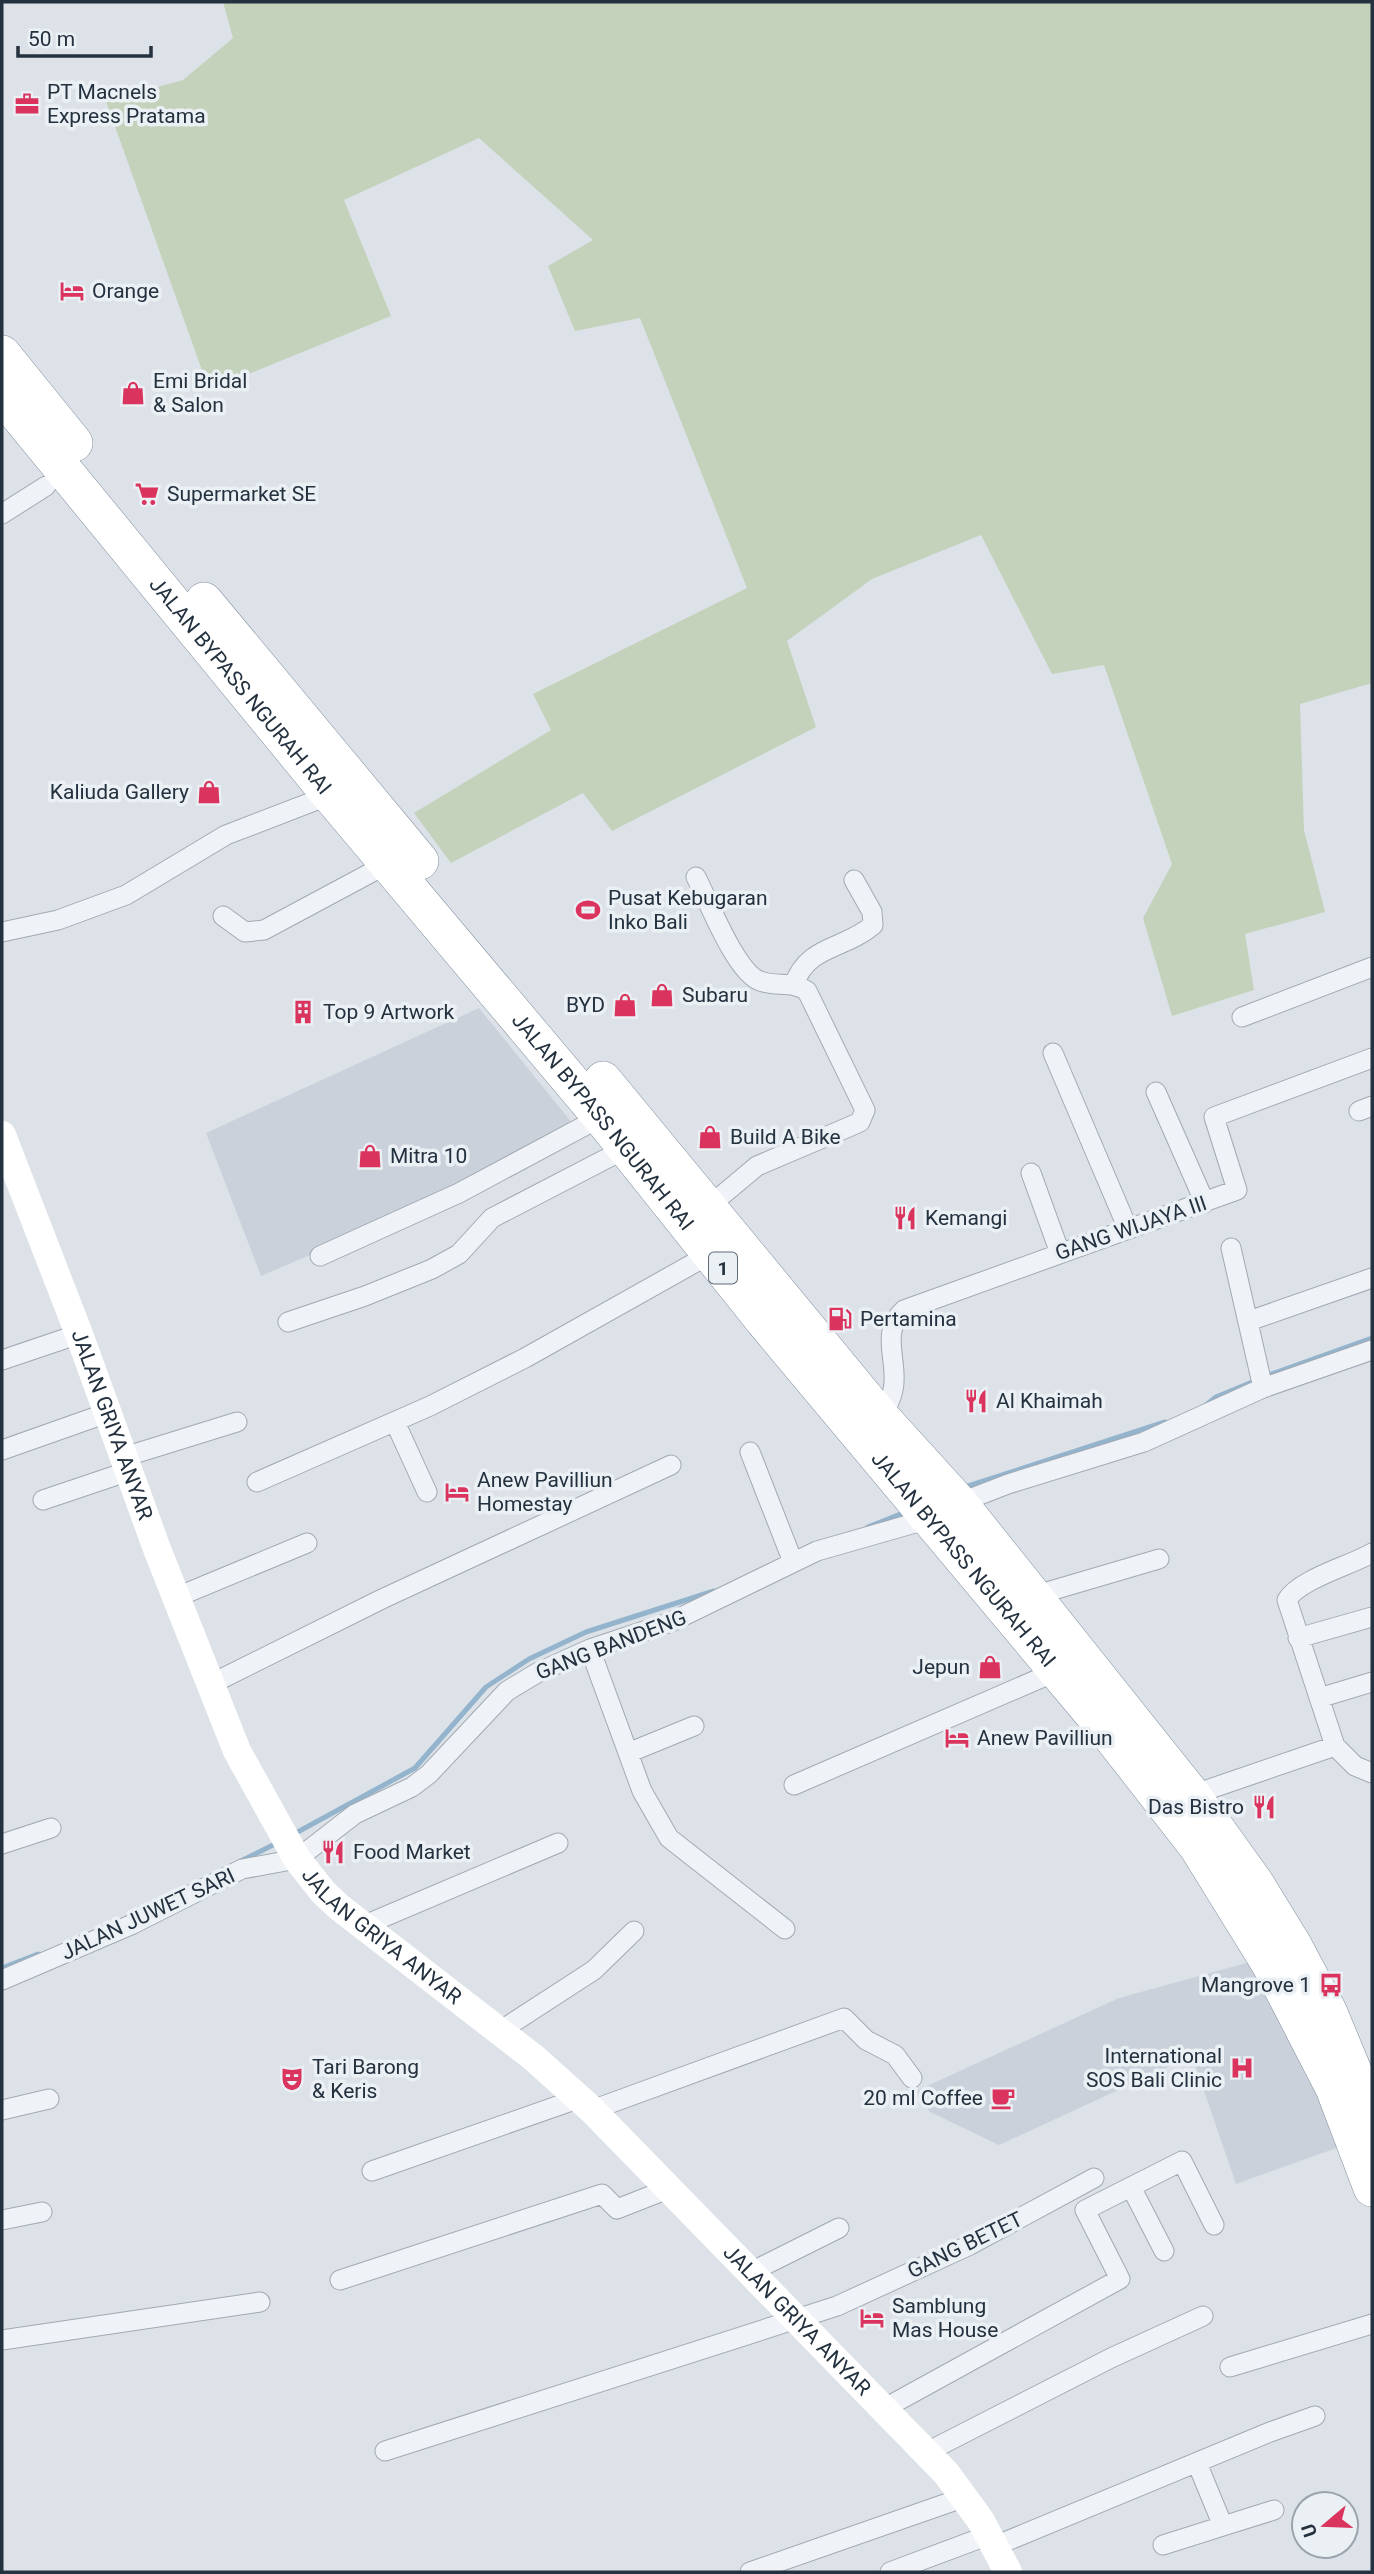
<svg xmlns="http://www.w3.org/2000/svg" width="1374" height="2574" font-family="Roboto,sans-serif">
  <rect width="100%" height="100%" fill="#dce2e8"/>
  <path fill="#cad1da" d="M479 1008 577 1129 456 1192 261 1276 206 1133Z
    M1250 1962 1320 2087 1342 2146 1236 2184 1192 2056 999 2145 930 2112 914 2092 1119 1998Z"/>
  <path fill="#c4d2bc" d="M223 2H1372V683L1300 704 1304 830 1325 912 1245 934 1254 990 1172 1016 1143 918 1172 864 1104 665 1052 674 981 535 872 579 787 641 816 727 612 831 583 793 451 863 414 813 551 730 533 694 747 588 640 318 575 331 548 266 593 240 479 138 344 200 391 316 209 390 106 101 183 80 233 38Z"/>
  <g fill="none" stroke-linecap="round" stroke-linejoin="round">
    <path stroke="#93b4cc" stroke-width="5" d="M1266 1376 1372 1338
      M1206 1405 1216 1397 1257 1380
      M962 1488 1165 1422
      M868 1527 908 1511
      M294 1834 415 1768 486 1687 529 1659 586 1632 714 1591
      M241 1861 279 1842
      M2 1968 38 1954"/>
    <g stroke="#a1a9b2" stroke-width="21">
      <path id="street" d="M2 514 46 486
        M696 877C708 900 736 973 760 981 776 987 793 981 807 991L865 1110 860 1122 851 1126 757 1166 708 1207
        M223 916 245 932 264 930 389 863
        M2 932 58 920 126 895 226 835 330 795
        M794 985C807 945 844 950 873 925L872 912 854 880
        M1242 1017 1372 967
        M1053 1053 1128 1229
        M1156 1092 1205 1203
        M1359 1111 1372 1106
        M1031 1173 1060 1253
        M1231 1248 1263 1388
        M320 1256 459 1193 601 1117
        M1249 1321 1372 1278
        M288 1322 365 1296 432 1269 459 1254 492 1218 625 1149
        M2 1360 79 1334
        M880 1416C914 1376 872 1340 904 1310L1237 1190 1214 1117 1372 1058
        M395 1422 427 1492
        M2 1450 107 1413
        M750 1452 793 1562
        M124 1457 237 1422
        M257 1482 430 1406 525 1358 712 1253
        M43 1500 129 1471
        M959 1503 1008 1484 1144 1442 1263 1388 1372 1350
        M1372 1553C1351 1565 1298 1580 1287 1600L1335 1746 1355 1766 1372 1773
        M1033 1596 1159 1559
        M177 1597 307 1543
        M1298 1638 1372 1617
        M590 1649 642 1791 669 1838 785 1929
        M211 1684 382 1599 671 1465
        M1319 1698 1372 1682
        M628 1753 694 1726
        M794 1785 1057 1671
        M1192 1795 1335 1746
        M2 1844 51 1828
        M365 1925 558 1843
        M2 1980 133 1924 242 1869 297 1859 355 1814 412 1787 429 1774 507 1691 537 1673 590 1649 671 1622 817 1551 929 1519
        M500 2031 594 1970 634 1931
        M2 2110 49 2099
        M592 2110 844 2018 866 2040 895 2055 912 2078
        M372 2171 580 2098
        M1131 2187 1164 2251
        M2 2220 42 2212
        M751 2272 839 2228
        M340 2280 602 2194 617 2209 668 2189
        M2 2340 260 2302
        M1230 2367 1372 2324
        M885 2408 1120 2279 1085 2210 1182 2161 1214 2225
        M385 2451 837 2306 970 2245 1094 2178
        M927 2452 1111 2358 1203 2316
        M1197 2463 1223 2526 1274 2510
        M1163 2545 1223 2526
        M995 2546 1270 2432 1315 2416
        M750 2572 965 2497
        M890 2572 989 2535"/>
    </g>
    <g stroke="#8291a0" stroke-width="38">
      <g id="highway">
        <path d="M2 354 74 443"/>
        <path id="s2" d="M2 395 330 795 601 1117 764 1321 1108 1732 1197 1846 1270 1964 1334 2088 1372 2188"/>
        <path d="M204 601 420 861"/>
        <path d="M603 1080 880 1416 959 1503 1192 1795 1255 1883 1293 1945 1329 2013 1372 2117"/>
      </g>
    </g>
    <use href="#street" stroke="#eff2f6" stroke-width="19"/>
    <path stroke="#fff" stroke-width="28" id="s1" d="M2 1135 79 1334 157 1549 237 1751 297 1859 323 1892 339 1907 534 2058 592 2110 946 2473 981 2521 1008 2572"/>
    <use href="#highway" stroke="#fff" stroke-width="37"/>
  </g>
  <defs>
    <g id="office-bare" transform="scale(1.89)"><path d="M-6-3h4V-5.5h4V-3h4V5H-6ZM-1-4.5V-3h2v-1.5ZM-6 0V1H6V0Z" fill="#da335d" stroke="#ebf0f5" stroke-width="2.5" paint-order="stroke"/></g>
    <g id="hotel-bare" transform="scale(1.89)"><path d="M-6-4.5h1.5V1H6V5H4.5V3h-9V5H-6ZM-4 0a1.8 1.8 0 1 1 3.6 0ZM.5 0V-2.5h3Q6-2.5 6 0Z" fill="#da335d" stroke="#ebf0f5" stroke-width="2.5" paint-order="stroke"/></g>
    <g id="shop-bare" transform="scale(1.89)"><path d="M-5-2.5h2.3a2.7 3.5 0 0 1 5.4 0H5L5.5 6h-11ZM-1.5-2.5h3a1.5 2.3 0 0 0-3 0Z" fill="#da335d" stroke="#ebf0f5" stroke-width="2.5" paint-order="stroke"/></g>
    <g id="supermarket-bare" transform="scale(1.89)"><path d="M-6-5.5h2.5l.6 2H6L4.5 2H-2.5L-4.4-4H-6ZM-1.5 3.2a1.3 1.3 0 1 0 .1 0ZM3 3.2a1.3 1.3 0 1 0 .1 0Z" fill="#da335d" stroke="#ebf0f5" stroke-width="2.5" paint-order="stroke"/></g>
    <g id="stadium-bare" transform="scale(1.89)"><path d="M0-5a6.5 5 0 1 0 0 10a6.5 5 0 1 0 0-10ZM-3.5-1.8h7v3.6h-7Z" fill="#da335d" stroke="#ebf0f5" stroke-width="2.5" paint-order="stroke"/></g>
    <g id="building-bare" transform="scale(1.89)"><path d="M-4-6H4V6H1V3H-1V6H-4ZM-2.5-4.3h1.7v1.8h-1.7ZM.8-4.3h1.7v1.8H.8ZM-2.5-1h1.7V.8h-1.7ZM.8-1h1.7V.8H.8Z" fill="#da335d" stroke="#ebf0f5" stroke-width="2.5" paint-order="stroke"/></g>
    <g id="restaurant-bare" transform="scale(1.89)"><path d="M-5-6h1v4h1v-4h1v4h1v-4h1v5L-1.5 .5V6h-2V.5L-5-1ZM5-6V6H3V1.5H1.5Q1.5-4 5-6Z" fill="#da335d" stroke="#ebf0f5" stroke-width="2.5" paint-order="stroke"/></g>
    <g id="fuel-bare" transform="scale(1.89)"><path d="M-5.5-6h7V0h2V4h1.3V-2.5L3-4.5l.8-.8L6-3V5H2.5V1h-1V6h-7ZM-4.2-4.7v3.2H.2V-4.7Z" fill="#da335d" stroke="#ebf0f5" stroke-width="2.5" paint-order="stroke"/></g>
    <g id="bus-bare" transform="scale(1.89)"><path d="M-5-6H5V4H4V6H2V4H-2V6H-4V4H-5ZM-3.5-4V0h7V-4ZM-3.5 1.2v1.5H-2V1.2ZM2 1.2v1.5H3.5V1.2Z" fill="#da335d" stroke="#ebf0f5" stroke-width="2.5" paint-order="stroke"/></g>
    <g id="hospital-bare" transform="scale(1.89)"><path d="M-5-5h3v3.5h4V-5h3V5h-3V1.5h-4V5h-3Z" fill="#da335d" stroke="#ebf0f5" stroke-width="2.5" paint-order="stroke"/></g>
    <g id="theatre-bare" transform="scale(1.89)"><path d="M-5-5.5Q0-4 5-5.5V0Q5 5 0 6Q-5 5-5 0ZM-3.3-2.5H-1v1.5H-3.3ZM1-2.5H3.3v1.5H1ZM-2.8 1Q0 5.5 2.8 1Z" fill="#da335d" stroke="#ebf0f5" stroke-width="2.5" paint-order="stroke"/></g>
    <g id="cafe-bare" transform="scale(1.89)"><path d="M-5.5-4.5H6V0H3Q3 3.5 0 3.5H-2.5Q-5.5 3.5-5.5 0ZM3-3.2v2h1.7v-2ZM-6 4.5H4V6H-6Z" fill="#da335d" stroke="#ebf0f5" stroke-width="2.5" paint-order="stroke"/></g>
  </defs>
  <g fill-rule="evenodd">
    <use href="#office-bare" x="27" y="104"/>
    <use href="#hotel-bare" x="72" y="291"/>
    <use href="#shop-bare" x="133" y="393"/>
    <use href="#supermarket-bare" x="147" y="494"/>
    <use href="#shop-bare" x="209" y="792"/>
    <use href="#stadium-bare" x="588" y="910"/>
    <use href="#shop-bare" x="662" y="995"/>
    <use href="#shop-bare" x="625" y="1005"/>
    <use href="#building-bare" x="303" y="1012"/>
    <use href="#shop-bare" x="710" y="1137"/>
    <use href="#shop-bare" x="370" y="1156"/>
    <use href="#restaurant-bare" x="905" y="1218"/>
    <use href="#fuel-bare" x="840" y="1319"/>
    <use href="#restaurant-bare" x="976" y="1401"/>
    <use href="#hotel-bare" x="457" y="1492"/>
    <use href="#shop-bare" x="990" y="1667"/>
    <use href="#hotel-bare" x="957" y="1738"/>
    <use href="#restaurant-bare" x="1264" y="1807"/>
    <use href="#restaurant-bare" x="333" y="1852"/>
    <use href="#bus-bare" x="1331" y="1985"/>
    <use href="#hospital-bare" x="1242" y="2068"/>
    <use href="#theatre-bare" x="292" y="2079"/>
    <use href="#cafe-bare" x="1003" y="2098"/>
    <use href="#hotel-bare" x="872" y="2318"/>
  </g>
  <g text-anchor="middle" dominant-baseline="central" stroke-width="7" stroke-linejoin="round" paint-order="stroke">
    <rect fill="#ebf0f5" stroke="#606a76" stroke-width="2" x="709" y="1252.5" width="28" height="31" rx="5"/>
    <g font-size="19" font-weight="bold" fill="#24313f">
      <text x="723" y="1268">1</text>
    </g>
    <g font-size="21" fill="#24313f" stroke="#ebf0f5" text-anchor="start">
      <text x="47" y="92">PT Macnels<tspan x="47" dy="24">Express Pratama</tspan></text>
      <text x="92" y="291">Orange</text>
      <text x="153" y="381">Emi Bridal<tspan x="153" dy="24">&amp; Salon</tspan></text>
      <text x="167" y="494">Supermarket SE</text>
      <text x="189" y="792" text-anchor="end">Kaliuda Gallery</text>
      <text x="608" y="898">Pusat Kebugaran<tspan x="608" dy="24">Inko Bali</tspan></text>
      <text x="682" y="995">Subaru</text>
      <text x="605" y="1005" text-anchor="end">BYD</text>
      <text x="323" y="1012">Top 9 Artwork</text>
      <text x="730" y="1137">Build A Bike</text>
      <text x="390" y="1156">Mitra 10</text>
      <text x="925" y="1218">Kemangi</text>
      <text x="860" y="1319">Pertamina</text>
      <text x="996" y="1401">Al Khaimah</text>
      <text x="477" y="1480">Anew Pavilliun<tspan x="477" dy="24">Homestay</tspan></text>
      <text x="970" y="1667" text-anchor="end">Jepun</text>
      <text x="977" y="1738">Anew Pavilliun</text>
      <text x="1244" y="1807" text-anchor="end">Das Bistro</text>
      <text x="353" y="1852">Food Market</text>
      <text x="1311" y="1985" text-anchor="end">Mangrove 1</text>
      <text x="1222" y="2056" text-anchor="end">International<tspan x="1222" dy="24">SOS Bali Clinic</tspan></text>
      <text x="312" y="2067">Tari Barong<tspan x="312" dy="24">&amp; Keris</tspan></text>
      <text x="983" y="2098" text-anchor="end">20 ml Coffee</text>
      <text x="892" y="2306">Samblung<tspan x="892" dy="24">Mas House</tspan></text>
    </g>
    <g font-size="21" fill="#24313f" stroke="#ebf0f5">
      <text stroke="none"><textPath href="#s2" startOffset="376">JALAN BYPASS NGURAH RAI</textPath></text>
      <text stroke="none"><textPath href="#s2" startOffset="943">JALAN BYPASS NGURAH RAI</textPath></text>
      <text transform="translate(1131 1228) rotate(-19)">GANG WIJAYA III</text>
      <text stroke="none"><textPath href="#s1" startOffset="310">JALAN GRIYA ANYAR</textPath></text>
      <text stroke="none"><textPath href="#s2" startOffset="1510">JALAN BYPASS NGURAH RAI</textPath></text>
      <text transform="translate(611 1645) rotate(-21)">GANG BANDENG</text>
      <text transform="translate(148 1914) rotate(-25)">JALAN JUWET SARI</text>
      <text stroke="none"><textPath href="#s1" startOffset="898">JALAN GRIYA ANYAR</textPath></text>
      <text transform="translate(965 2245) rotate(-26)">GANG BETET</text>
      <text stroke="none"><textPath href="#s1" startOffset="1465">JALAN GRIYA ANYAR</textPath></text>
    </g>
  </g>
  <rect width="1374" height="2574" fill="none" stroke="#24313f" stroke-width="7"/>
  <g transform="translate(1325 2525) rotate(251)"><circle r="33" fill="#ebf0f5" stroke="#9ba4ac" stroke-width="2"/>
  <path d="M0-5L12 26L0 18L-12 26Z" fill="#da335d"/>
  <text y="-10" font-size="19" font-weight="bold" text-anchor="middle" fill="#24313f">U</text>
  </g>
  <path d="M18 46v10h133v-10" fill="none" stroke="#24313f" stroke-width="3.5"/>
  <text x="28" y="46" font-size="21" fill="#24313f" stroke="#ebf0f5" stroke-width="5" paint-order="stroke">50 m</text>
</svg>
